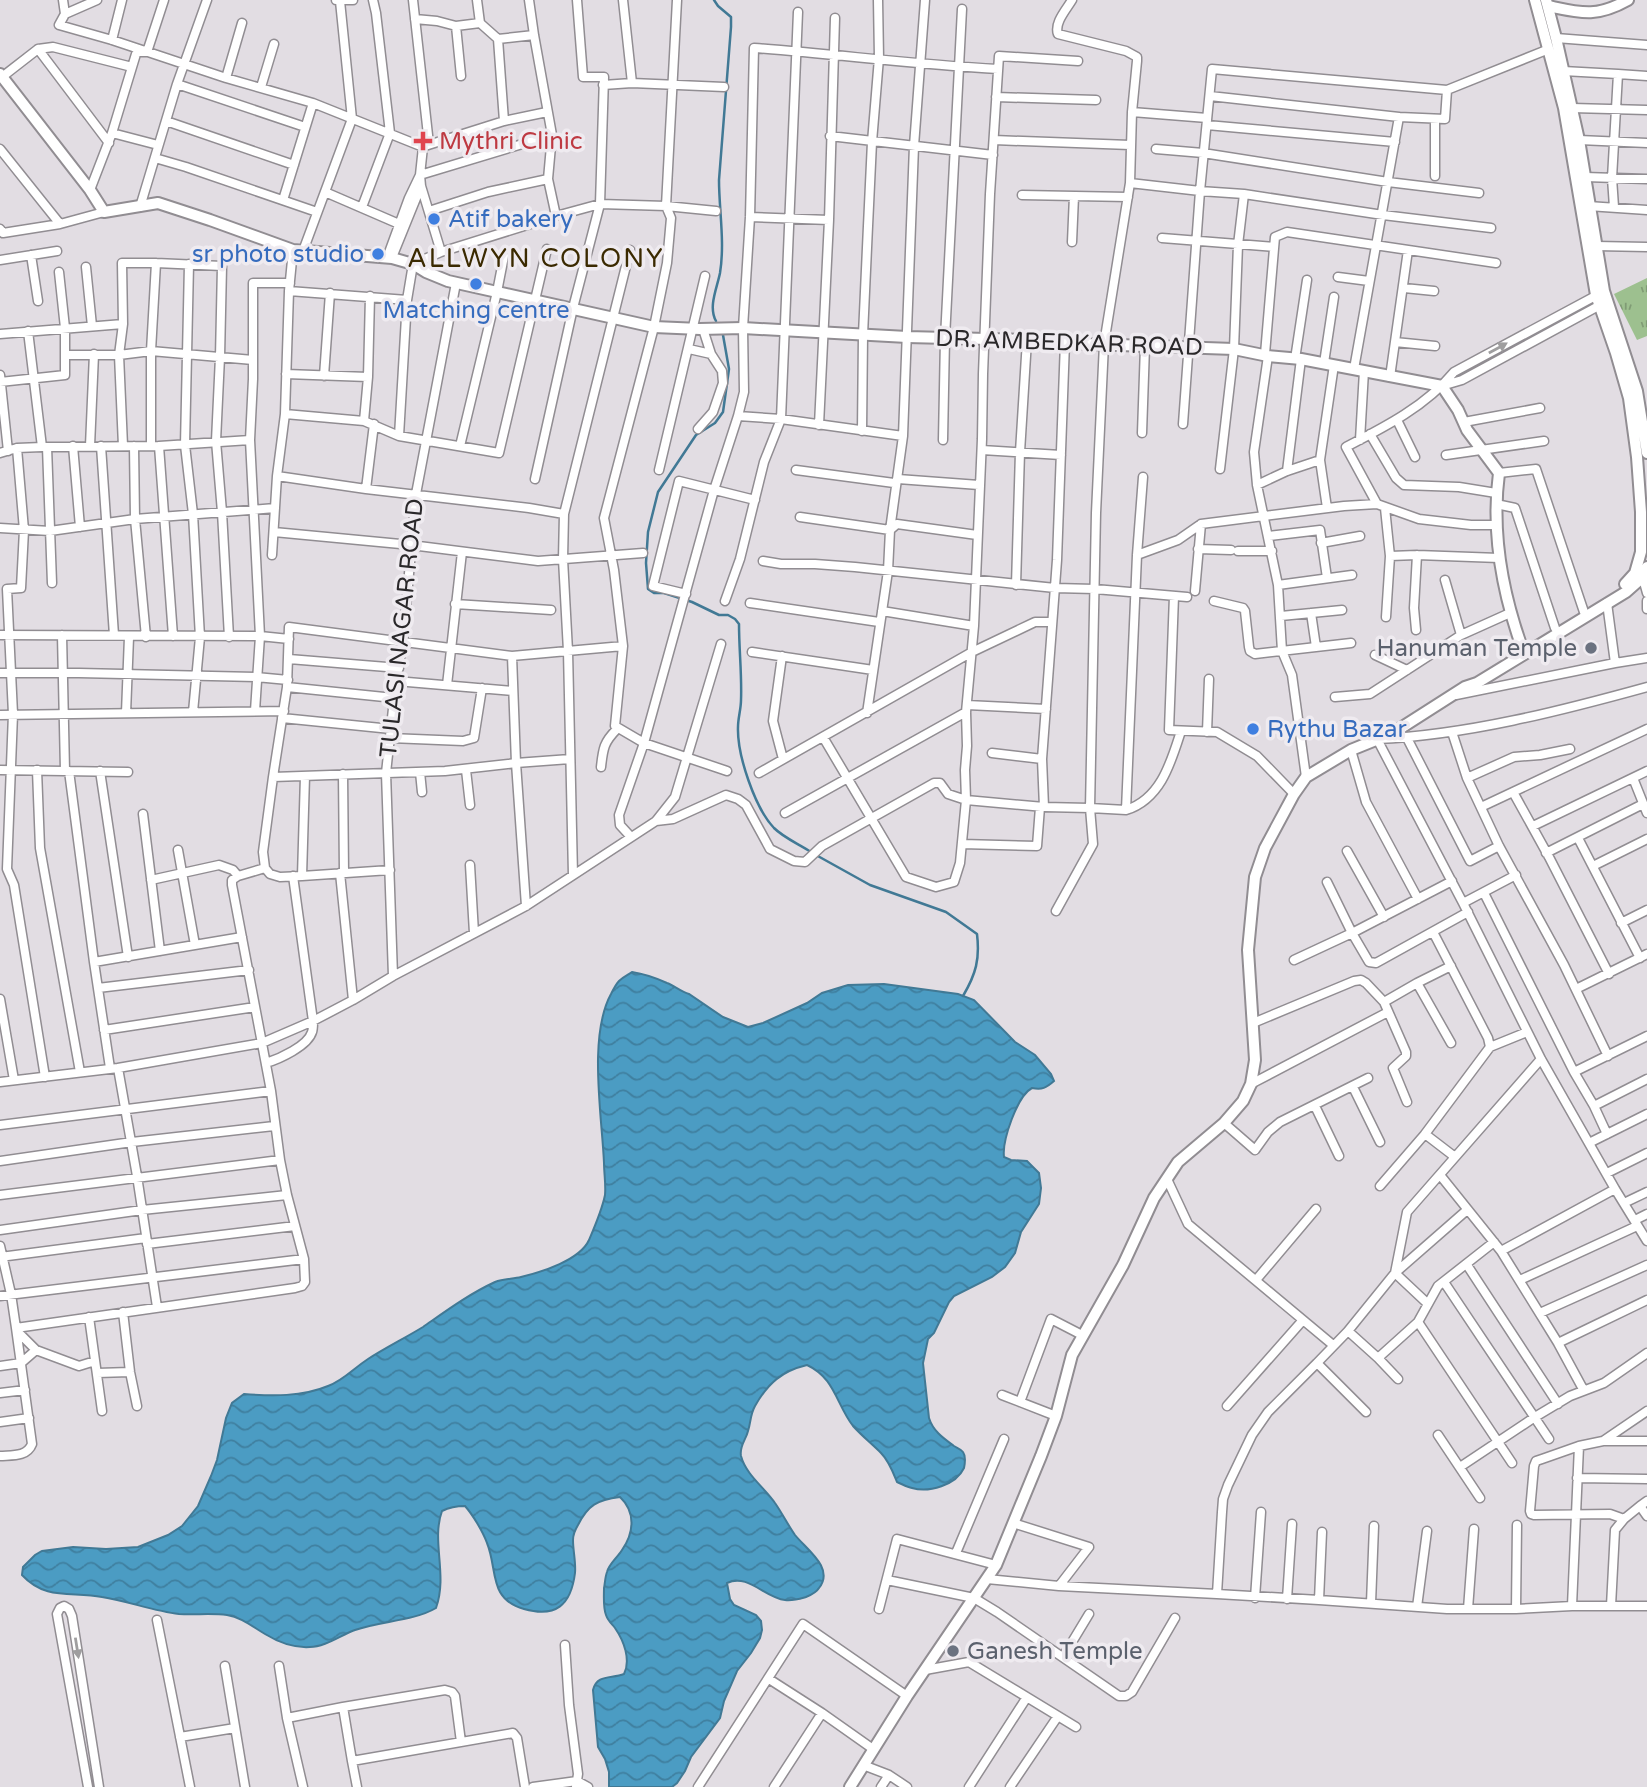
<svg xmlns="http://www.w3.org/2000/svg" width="1647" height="1787" font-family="'Varela Round',sans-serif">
  <defs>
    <pattern id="grass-tufts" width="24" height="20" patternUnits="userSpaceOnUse" patternTransform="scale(1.75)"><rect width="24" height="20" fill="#9dc08f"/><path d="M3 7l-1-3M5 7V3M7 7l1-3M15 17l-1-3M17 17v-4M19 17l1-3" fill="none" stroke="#809c75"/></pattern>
    <pattern id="water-waves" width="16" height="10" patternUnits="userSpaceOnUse" patternTransform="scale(1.75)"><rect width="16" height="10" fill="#4b9cc3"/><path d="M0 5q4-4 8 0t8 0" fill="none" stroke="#3f7f9f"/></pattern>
  </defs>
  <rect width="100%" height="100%" fill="#e2dde3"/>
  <path fill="url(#grass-tufts)" d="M1647 278V336L1637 340 1614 294Z"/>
  <path fill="url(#water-waves)" stroke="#417995" stroke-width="2" d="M632 972C645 974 656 978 667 983 675 986 681 992 689 994L723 1017 748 1027 763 1023 807 1003 822 993 848 985 884 984 958 994 974 1000 1015 1042 1035 1055 1051 1074 1054 1081C1046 1088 1042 1090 1032 1088 1017 1096 1002 1141 1004 1157L1011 1160 1027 1161 1039 1173 1041 1188 1039 1204 1021 1232 1015 1253 1005 1267 992 1277 954 1296 949 1302 934 1333 928 1339 923 1363 929 1418C933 1431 943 1438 954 1446 957 1448 961 1449 963 1452 966 1456 965 1463 964 1468 956 1485 929 1493 912 1488 907 1487 902 1484 897 1482 893 1472 889 1461 881 1453 872 1444 862 1436 853 1426 836 1404 835 1378 807 1365 782 1371 768 1383 755 1406 750 1415 751 1422 748 1431 746 1440 739 1446 741 1456 746 1475 765 1488 775 1503 782 1513 788 1525 795 1535 806 1549 835 1568 819 1588 816 1593 811 1595 806 1597 799 1599 793 1601 785 1600 765 1598 748 1573 727 1583L730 1599 734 1605 756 1615 761 1621 762 1630 760 1638 751 1653 737 1671 724 1701 720 1718 691 1757 685 1771 677 1783 672 1787H609V1772L605 1759 598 1747 593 1690C597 1674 611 1679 624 1674 631 1660 624 1641 615 1628 612 1624 608 1621 606 1615 603 1607 604 1597 604 1588 605 1584 605 1577 607 1572 609 1564 617 1558 622 1550 634 1533 636 1512 620 1497 597 1500 588 1505 578 1525 575 1530 573 1535 573 1540 573 1551 576 1562 575 1573 571 1605 556 1618 524 1609 488 1599 498 1570 487 1543 483 1532 473 1515 465 1506 457 1506 450 1507 442 1511 431 1541 448 1575 436 1608 414 1621 380 1621 355 1630 341 1635 325 1647 310 1647 295 1648 278 1642 265 1634 253 1627 241 1617 227 1615 212 1613 195 1615 179 1614 153 1611 128 1601 102 1597 72 1591 46 1601 22 1575L23 1567 35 1555 42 1551 73 1547 106 1549 138 1547 168 1535 182 1526 198 1506 211 1476 217 1460 226 1418 232 1403 244 1394C272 1396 302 1397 328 1386 343 1381 354 1368 368 1359 385 1348 405 1338 423 1327 446 1311 469 1294 495 1282 503 1279 513 1279 521 1277 542 1272 580 1260 589 1240 595 1226 602 1210 605 1195 606 1184 604 1173 604 1163 602 1116 588 1036 611 994 613 990 616 984 619 981 623 977 628 975 632 972Z"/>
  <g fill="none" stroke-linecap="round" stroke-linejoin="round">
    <path stroke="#417995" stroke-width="2.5" d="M714 0 718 6 731 17V27L719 180C719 210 725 242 720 273 717 288 708 307 716 321
      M723 335 729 369 723 412 715 423 696 435 658 492 648 532 646 563 648 589 654 593H664L692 602 719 615H728L735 619 739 624C739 650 742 675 741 700 741 709 738 718 738 727 737 755 755 808 774 828 784 838 799 844 811 852
      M816 855 870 885 946 912 977 934C980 959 976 974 963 996"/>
    <g stroke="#918d92" stroke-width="11">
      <path id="street" d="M63 0 65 14 59 25 112 40 226 78 313 103 423 147 420 175 421 186 441 252 413 264 407 300 399 436
        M336 0H353
        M413 0 429 144
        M477 0 480 23 498 39 504 121
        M529 0 534 35 552 135 548 179
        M623 0 632 83
        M1072 0C1066 10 1054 23 1058 34L1126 51 1137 57V61L1132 112 1130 183 1104 344 1096 513 1090 808 1126 810 1137 555 1143 477
        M65 14 97 0
        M415 19 437 21 456 26
        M1556 38 1647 45
        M498 39 534 35
        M112 40 122 0
        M38 49 109 143
        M1563 71 1618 74 1612 178 1614 207
        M1618 74 1647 76
        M461 76 456 26 480 23
        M2 77 38 49 53 47 132 67
        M226 78 242 23
        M177 84 305 127
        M603 85 632 83 724 87
        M261 87 274 44
        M1210 96 1399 117 1445 119 1447 90
        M996 97 1096 100
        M1572 108 1647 110
        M1132 112 1207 118
        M1435 119V176
        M166 121 294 165
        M1207 125 1395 142
        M112 133 158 145
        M830 136 993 155
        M994 140 1130 145
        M1579 140 1647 143
        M425 146 504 121 547 112
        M0 149 60 224
        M1156 149 1203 153 1388 182 1479 193
        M155 158 186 167 317 212
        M1585 177 1647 179
        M1130 183 1200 191 1212 69 1447 90 1549 49
        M90 190 112 133 136 54 139 52H147L164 0
        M325 192 399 224
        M1022 195 1128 197
        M283 200 313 103
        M1588 206 1647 210
        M140 207 177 84 207 0
        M362 207 390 133 376 13 373 0
        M429 211 488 192 548 179 556 216 600 204 666 206 716 211
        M750 217 829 220
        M0 229 3 233 60 224 104 212
        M1162 238 1274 247
        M1072 242 1074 196
        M1596 246 1647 247
        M303 251 352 119 340 1
        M441 252 556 216
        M31 255 38 301
        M393 255 421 186
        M387 258 409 198 420 175 552 135
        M0 260 57 251
        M189 264 185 445 193 514 200 637 193 712
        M86 267 92 326
        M1338 277 1369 281
        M1404 288 1434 291
        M289 291 407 300
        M123 324 119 355 123 446
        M28 331 42 447
        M0 334 123 324 122 263H156L222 266 220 357 216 441 222 512 229 637
        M1395 342 1435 346
        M689 349 711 354 703 329
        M1265 354 1275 237 1287 232 1496 263
        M65 355H119L151 351 253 360
        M1268 356 1254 452 1257 485 1278 585 1282 651 1292 675 1306 777
        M1295 359 1307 280
        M1324 363 1334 297
        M1354 369 1399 117
        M286 374 368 377
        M0 375 8 451
        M324 376 330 293
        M1390 377 1408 250
        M0 382 65 375V328L59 272
        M1445 385 1462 380 1604 303
        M285 414 364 421 368 377 370 296
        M738 416 781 419 903 436
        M1397 420 1415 457
        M364 421 399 436 499 453 547 249
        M1464 422 1540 408
        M1183 424 1200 191 1244 194
        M819 425 829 220 835 18
        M698 429 713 412 723 383 722 371 711 354
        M862 431 863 335 868 226 872 142 879 58 878 0
        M1142 433 1145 346
        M1370 434 1396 478 1404 485 1459 487 1496 493
        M943 440 945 338 962 9
        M1360 440 1364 371
        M73 446 80 527
        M90 446 94 354
        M101 446 114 635
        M134 446 135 519 146 637
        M151 446V351L156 263
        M159 446 173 636
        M460 446 497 292 504 256
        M47 447 52 583
        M17 448 24 530 21 588 7 589 13 714 7 869 14 885 45 1077
        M982 450 1061 455
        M0 453 17 448 42 447 159 446 250 440
        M1446 455 1544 441
        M1220 469 1234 349 1238 245 1244 194 1383 215 1491 228
        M659 470 705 276
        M796 470 894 483 898 479 979 485
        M1287 471 1301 359
        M1499 473 1536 469 1584 612
        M277 476 366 489 529 508 564 514
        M535 479 573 308 600 204 604 77H583L577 0
        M1257 485 1287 471 1320 460
        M366 489 374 424
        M1377 504 1346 447C1385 427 1426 406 1454 372L1601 293
        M1496 504 1515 508 1555 628
        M1327 508 1320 460 1334 365
        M1385 508 1390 556 1386 617
        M800 517 890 530 897 524 977 535
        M0 528 50 531 135 519 275 508
        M274 532 411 545 538 561 643 553
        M1269 536 1320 530 1327 578
        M1321 543 1360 536
        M1198 549 1231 550
        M1238 551H1272
        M272 555 277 476 285 414 289 291 293 250
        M1137 555 1178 540 1201 524 1344 506 1377 504 1419 519 1471 525H1497
        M1390 556 1417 555 1499 558
        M763 561 781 564H815L855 567 1055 588 1095 589 1187 597
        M1642 575 1647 593
        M1445 580 1461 635
        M1016 585 1020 452 1027 340
        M1278 585 1352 575
        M1195 591 1201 524
        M686 594 653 586 679 481 755 500
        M1174 596 1169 730 1217 732 1257 756 1294 794
        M725 601 740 559 764 462 781 419 798 12
        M1214 601 1243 608 1245 611 1249 647 1250 651 1255 654 1351 643
        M1647 601V609
        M750 603 879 622
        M1607 603 1615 663 1647 658
        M455 604 551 610
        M882 611 974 626
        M1311 613 1316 647
        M1281 616 1342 610
        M1416 630 1414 608 1417 555
        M0 635 260 636 289 639
        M62 635 65 771
        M752 652 873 670
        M1375 655 1407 670
        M782 656 773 721 783 759
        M289 659 399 668
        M0 673H79L256 677 288 680
        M396 681 513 691
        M447 685 462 552
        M287 687 273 777 445 771 516 763 512 656
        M1647 687C1560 711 1467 735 1377 739L1463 903 1541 1059 1615 1189 1647 1241
        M1456 695 1615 663
        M1335 697 1370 694 1461 635 1510 613
        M394 698 287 687 289 627 512 656 623 646
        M967 705 1046 709
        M255 711 260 636 250 440 253 379V283H290
        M126 713 129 637
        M867 713 888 571 890 530 903 436 914 146 925 0
        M0 715 284 711
        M282 718 391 729
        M1207 732 1209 679
        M1452 732 1467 778 1499 846 1564 965 1608 1056
        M823 737 906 877 936 887 954 882 960 863 966 800 1044 807 1090 808 1093 844 1056 911
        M390 738 463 741 474 738 482 688
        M1407 738 1470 861 1499 846
        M1351 750 1366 802 1418 899
        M992 753 1042 759 1044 807
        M1042 759 1057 560 1065 342
        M601 767C603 748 604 742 617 729
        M0 770 128 772
        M37 770 40 848 80 1072
        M466 770 470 805
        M69 771 94 962 242 937
        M100 771 128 957
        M727 771 644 743 714 490 738 416 744 392 743 328 750 217 754 48C836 54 917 65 998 69
        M420 772 422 792
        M759 773 972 652 1035 622H1052
        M343 774 344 873
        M273 777 263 852 265 868 270 874 280 877 302 876 390 870
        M1467 778 1514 757 1540 755 1570 749
        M1633 778 1647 813
        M1513 792 1549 857 1609 974
        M1481 807 1647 729
        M1126 810C1161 799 1171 762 1181 731
        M785 813 966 712
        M143 814 160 951
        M656 821 673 819 726 795 738 799 746 805 770 849 794 861 805 862 822 846 934 783H940L948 794 966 800 965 770 967 746 966 712 974 626 982 439 983 374 990 194 999 56 1078 61
        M1533 826 1647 771
        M631 837 620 825 619 815 644 743 615 726 623 646 614 570 604 518 654 327 667 263 671 218 666 206 677 0
        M1578 838 1640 958
        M962 844 1037 846 1040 807
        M178 850 195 945
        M1347 851 1384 917
        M1546 853 1643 804
        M470 865 474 933
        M1593 866 1647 839
        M340 873 353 1000
        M573 875 568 651 563 559 564 514 630 250
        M302 876 305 776
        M151 880 219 865 233 870 238 876
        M1327 882 1352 933 1369 962 1376 963 1468 912
        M1484 893 1574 1072 1594 1106 1647 1079
        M1463 903 1516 875
        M526 906 516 763 570 759
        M1621 923 1647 910
        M1294 960 1352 933 1452 881
        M94 962 110 1068
        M393 976 386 773 396 681 403 642 416 494 456 283
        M1417 983 1451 1043
        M98 988 249 970
        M1576 989 1647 954
        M0 999 14 1080
        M1253 1023 1354 981 1361 980 1366 983 1384 1002
        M104 1030 255 1007
        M1490 1047 1527 1032
        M266 1063C279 1059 308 1046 312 1032 313 1030 313 1023 313 1021L293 876
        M118 1068 137 1176 157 1307
        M1574 1072 1647 1036
        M0 1082 118 1068 262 1043 313 1021 353 1000 393 976 526 906 656 821 675 797 721 644
        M1251 1084 1388 1012
        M1353 1087 1380 1142
        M1407 1102 1393 1068 1406 1056V1052L1384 1002 1417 983 1451 966
        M1315 1106 1339 1156
        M1594 1106 1607 1134
        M1224 1123 1255 1150 1268 1132 1280 1122 1368 1078
        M0 1125 271 1091
        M1425 1134 1490 1047 1488 1038 1433 932
        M1589 1143 1647 1114
        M0 1161 132 1142 274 1126
        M1607 1173 1647 1153
        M1440 1175 1501 1251 1558 1343 1647 1300
        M1167 1179 1188 1224 1333 1345
        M1380 1186 1425 1134 1455 1157
        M0 1195 280 1160
        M1624 1203 1647 1192
        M1635 1220 1647 1214
        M0 1230 142 1210 287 1195
        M1494 1242 1438 1286 1418 1322 1378 1358 1348 1331 1395 1273 1407 1212 1541 1059
        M147 1244 295 1226
        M0 1246 11 1294 16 1328 32 1444C27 1457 12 1455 0 1456
        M1501 1251 1615 1189
        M0 1257 146 1238
        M1467 1265 1558 1404
        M1256 1280 1316 1209
        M1520 1280 1637 1226
        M1444 1282 1549 1439
        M0 1296 304 1259
        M1428 1304 1395 1273 1467 1210
        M123 1312 130 1372 137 1406
        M1540 1313 1647 1265
        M89 1317 102 1411
        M1418 1322 1512 1463
        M16 1328 295 1288 302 1286 305 1282 304 1259 287 1195 280 1160 271 1091 232 885V880L238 876 265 868
        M17 1331 36 1350
        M1348 1331 1317 1363 1366 1412
        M1558 1343 1583 1389
        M1378 1358 1398 1379
        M1317 1363 1268 1412 1252 1435 1228 1485 1223 1499 1222 1512 1217 1594 1319 1600
        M0 1366 21 1363 36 1350 79 1366 95 1361
        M97 1373 130 1372
        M0 1393 25 1390
        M1002 1395 1056 1416
        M1020 1402 1051 1319 1082 1335
        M1227 1406 1303 1320
        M0 1422 29 1418
        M1438 1435 1480 1498
        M1604 1441H1647
        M1579 1446 1572 1606H1647
        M1460 1467 1535 1417 1570 1396 1604 1383 1647 1353
        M1577 1478 1647 1479
        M1647 1501 1640 1506 1647 1516
        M1624 1519 1610 1514 1534 1515 1531 1514 1530 1511 1534 1466 1536 1461 1542 1459 1579 1446 1603 1441 1647 1411
        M1013 1523 1089 1547 1059 1586 1217 1594
        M1322 1532 1319 1600 1447 1609H1516L1572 1606
        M956 1553 1004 1439
        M987 1579 1059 1586
        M887 1580 974 1598 997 1612 1119 1696H1126L1132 1692 1175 1618
        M1255 1598 1261 1512
        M1287 1599 1292 1524
        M1371 1603 1374 1526
        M1611 1606 1615 1530 1624 1519 1640 1506
        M1417 1607 1427 1531
        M879 1609 897 1539 996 1565
        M1468 1609 1474 1529
        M1516 1609 1517 1525
        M157 1620 190 1787
        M565 1645 569 1705 578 1774 576 1787
        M1063 1657 1089 1614
        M225 1666 245 1787
        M279 1666 287 1718 343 1707 352 1761 513 1733 517 1738 525 1787
        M925 1670 969 1662 1076 1727
        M769 1679 822 1713 873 1749
        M343 1707 445 1690 452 1692 455 1696 461 1742
        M287 1718 303 1787
        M180 1737 235 1728
        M352 1761 357 1787
        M863 1765 889 1775 907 1787
        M88 1787 57 1614 60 1608 64 1606 69 1609 72 1616 99 1787
        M533 1787 577 1781 588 1787
        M698 1787 803 1624 907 1696
        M774 1787 822 1713
        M881 1787 889 1775
        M969 1787 1027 1697
        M1010 1787 1058 1716"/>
    </g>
    <g stroke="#918d92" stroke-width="14">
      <path id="secondary" d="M1535 0 1564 108 1596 295 1616 353 1629 398 1637 457 1641 512V552L1635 573 1625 584
        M1546 0 1556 38 1579 140 1604 291 1637 391 1647 453
        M1548 6C1581 13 1596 18 1628 0
        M0 74 90 190 104 212 158 203 210 220 293 250 392 258 413 264 426 272 448 281 654 327 700 329 743 328 907 337 1027 340 1090 344 1234 349 1268 356 1301 359 1442 386 1458 410 1467 430 1499 473C1491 534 1503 596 1524 653
        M850 1787 907 1696 996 1565 1041 1456 1056 1416 1072 1355 1123 1265 1154 1198 1178 1162 1224 1123 1243 1101 1251 1084 1255 1060 1248 950 1255 877 1265 848 1294 794 1306 777 1351 750 1393 733 1465 687 1477 683 1626 592 1643 577 1647 567"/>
    </g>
    <use href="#street" stroke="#fff" stroke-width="8"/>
    <use href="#secondary" stroke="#fff" stroke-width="10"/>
  </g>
  <defs><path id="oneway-solid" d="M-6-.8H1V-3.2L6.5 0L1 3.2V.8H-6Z" transform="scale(1.75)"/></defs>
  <g fill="#9f9e9f">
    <use href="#oneway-solid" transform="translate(1498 348) rotate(-29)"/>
    <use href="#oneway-solid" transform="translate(77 1648) rotate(81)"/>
  </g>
  <path fill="#e0444e" stroke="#efebf0" stroke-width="2.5" d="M419.5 130.5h7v7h7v7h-7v7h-7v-7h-7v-7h7z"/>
  <g fill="#3f7fe0" stroke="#efebf0" stroke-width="2.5">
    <circle cx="434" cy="219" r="7"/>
    <circle cx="378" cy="254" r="7"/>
    <circle cx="476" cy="284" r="7"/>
    <circle cx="1253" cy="729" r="7"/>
  </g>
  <g fill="#6b7280" stroke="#efebf0" stroke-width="2.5">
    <circle cx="1591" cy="648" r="7"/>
    <circle cx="953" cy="1651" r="7"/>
  </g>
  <g text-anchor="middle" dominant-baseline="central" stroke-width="7" stroke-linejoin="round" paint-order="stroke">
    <g font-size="24" fill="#be3a42" stroke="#efebf0" text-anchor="start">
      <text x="439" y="141">Mythri Clinic</text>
    </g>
    <g font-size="24" fill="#366cbe" stroke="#efebf0" text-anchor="start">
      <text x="448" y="219">Atif bakery</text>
      <text x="364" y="254" text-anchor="end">sr photo studio</text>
      <text x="476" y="310" text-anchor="middle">Matching centre</text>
      <text x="1267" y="729">Rythu Bazar</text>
    </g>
    <g font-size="24" fill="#2a282a" stroke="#efebf0">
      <text transform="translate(1069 343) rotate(2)">DR. AMBEDKAR ROAD</text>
      <text transform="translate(402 628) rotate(-84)">TULASI NAGAR ROAD</text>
    </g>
    <g font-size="24" fill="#5b616d" stroke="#efebf0" text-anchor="end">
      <text x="1577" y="648">Hanuman Temple</text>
      <text x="967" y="1651" text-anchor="start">Ganesh Temple</text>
    </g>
    <g font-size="26" letter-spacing="2" fill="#3b2a01" stroke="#efebf0">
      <text x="536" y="258">ALLWYN COLONY</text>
    </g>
  </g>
</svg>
